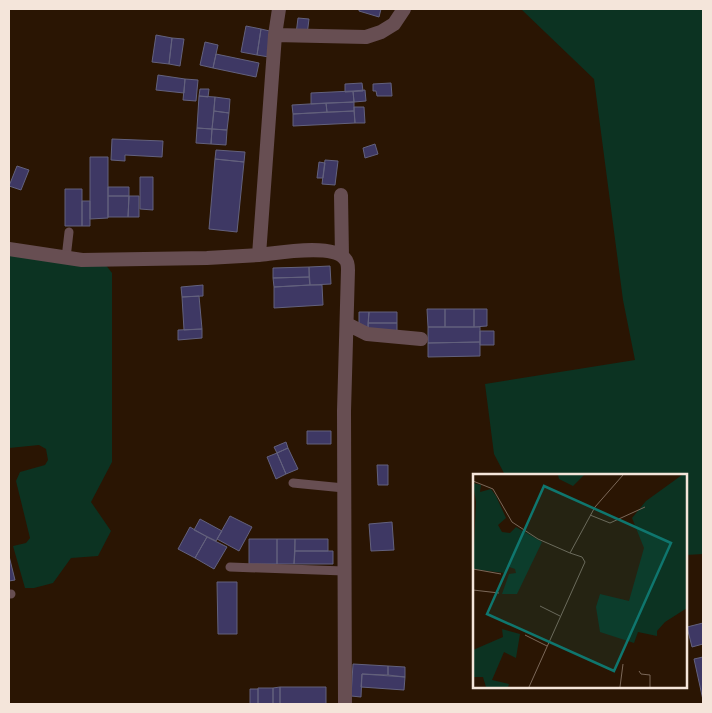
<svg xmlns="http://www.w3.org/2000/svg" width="712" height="713" font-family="'Fira Sans',sans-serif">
  <rect width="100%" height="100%" fill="#2a1503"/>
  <path fill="#0c3322" d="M521 9H703V554L686 555V476L505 475 494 454 485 384 635 360 623 300 594 79Z
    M9 254 105 264 112 273V462L91 502 111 531 98 556 71 558 53 583 34 588H25L13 546 26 543 30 538 16 481 20 472 45 465 48 460 46 449 39 445 9 448Z"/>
  <path fill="#3e3864" stroke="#63617d" d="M359 9H381L379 17 359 11Z
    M298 18 309 19 307 35 296 34Z
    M246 26 261 29 257 55 241 52Z
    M261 29 274 32 269 57 257 55Z
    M156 35 172 38 169 64 152 62Z
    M172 38 184 39 180 66 169 64Z
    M205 42 218 45 213 68 200 65Z
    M216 54 259 63 256 77 213 68Z
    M158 75 185 79 184 93 156 90Z
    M185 79 198 80 196 101 183 100Z
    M362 83 363 91 345 92V84Z
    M391 83 392 96H377L376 91H373V84Z
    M200 89H209L208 97 199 96Z
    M365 90 366 101 354 102 353 91Z
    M353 91 354 102 311 104V93Z
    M199 96 215 97 212 129 197 128Z
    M215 97 230 99 229 113 214 111Z
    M354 102V111L327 112 326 103Z
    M326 103 327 112 293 114 292 105Z
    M354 107H364L365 123H355Z
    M214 111 229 113 227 130 212 129Z
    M354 111 355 123 293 126V114Z
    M197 128 212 129 211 144 196 143Z
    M212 129 227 130 226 145 211 144Z
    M112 139 163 141 162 157 125 155V161L111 160Z
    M375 144 378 154 365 158 363 148Z
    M216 150 245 152 244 162 215 159Z
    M90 157H108V218L90 219Z
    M215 159 244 162 237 232 209 229Z
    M325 160 338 161 335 185 322 184Z
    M319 162 325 163 323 178H317Z
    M17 166 29 170 21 190 9 186Z
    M140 177H153V210L140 209Z
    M108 187H129V196H108Z
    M65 189H82V226H65Z
    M108 196H129L128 217H108Z
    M129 196H139V217H128Z
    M82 201H90V226H82Z
    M330 266 331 284 310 285 309 267Z
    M309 267V277L273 278V268Z
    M309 277 310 285 274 287 273 278Z
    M203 285V296L182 297 181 287Z
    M310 285H322L323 305 274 308V287Z
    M199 296 202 329 184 330 182 297Z
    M427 309H445V327H428Z
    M445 309H474V327H445Z
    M474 309H487V326L474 327Z
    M359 312H369L368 328H359Z
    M369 312H397V323H368Z
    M368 323H397V332H368Z
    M428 327H480V342L428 343Z
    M202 329V338L178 340V330Z
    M480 331H494V345H480Z
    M480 342V356L428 357V343Z
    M307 431H331V444H307Z
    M286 442 288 448 277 453 274 447Z
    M288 448 298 469 286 474 277 453Z
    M277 453 286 474 276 479 267 457Z
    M377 465H388V485H378Z
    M230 516 252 527 239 551 217 539Z
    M200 519 222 531 216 541 194 530Z
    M392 522 394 550 371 551 369 524Z
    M190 527 207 537 195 558 178 549Z
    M207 537 227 547 214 569 195 558Z
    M249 539H277V564H249Z
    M277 539H295L294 564H277Z
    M295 539H328V551H295Z
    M295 551H333V564H294Z
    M9 556 15 580 9 581Z
    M217 582H237V634H218Z
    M703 623V644L692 647 687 627Z
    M703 657V700L694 659Z
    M353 664 388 666V675L362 674 361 697 351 696Z
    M388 666 405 667V677L388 675Z
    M362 674 405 677 404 690 361 687Z
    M280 687V704H273V688Z
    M280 687H326V704H280Z
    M258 688H273V704H258Z
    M250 689H258V704H250Z"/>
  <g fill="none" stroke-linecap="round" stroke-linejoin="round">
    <path stroke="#674e52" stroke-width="9" d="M66 258 69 232
      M293 483 344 488
      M230 567 344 571
      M9 594H11"/>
    <path stroke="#674e52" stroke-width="14" d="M275 35 366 37 381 32 394 24 404 9
      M341 195 342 256
      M9 249 82 260 207 258 259 255 275 35 279 9
      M259 255C278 253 333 243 345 259 348 262 348 266 348 270L344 411 345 704
      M347 324 367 334 421 339"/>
  </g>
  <g transform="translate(473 474)">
    <rect width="214" height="214" fill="#2a1503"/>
    <path d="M85 1H111L100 12 86 5ZM209 1H214V134L192 148 184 157V162L165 158 161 169 127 158 123 133 127 120 156 127 171 74 159 44 173 27ZM0 9 8 11 7 18 18 15 23 22 33 44 25 51 29 58 37 59 43 53 69 68 44 120H29L36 100 43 99 42 95 34 92 31 99 0 95 3 28ZM29 155 47 160 43 184 31 178 19 206 36 210 35 213H13L10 203H0V176L30 163Z" fill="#0c3322"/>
    <path fill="none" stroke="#7b6859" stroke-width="1" d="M0 7 20 15 39 48 65 65 97 79 122 33 150 1M117 41 137 49 172 33M0 95 28 100M0 116 26 119M67 132 87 142M52 161 74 172M166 197 168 200 177 201V213M56 213 112 88 109 83 97 79M147 213 150 190"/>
    <path fill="#0f766e" fill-opacity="0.15" stroke="#0f766e" stroke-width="2.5" d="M71 12 198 69 141 197 14 140Z"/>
    <rect width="214" height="214" fill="none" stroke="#f4e5da" stroke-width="2.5"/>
  </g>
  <rect width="712" height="713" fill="none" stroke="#f4e5da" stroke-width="20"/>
</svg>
